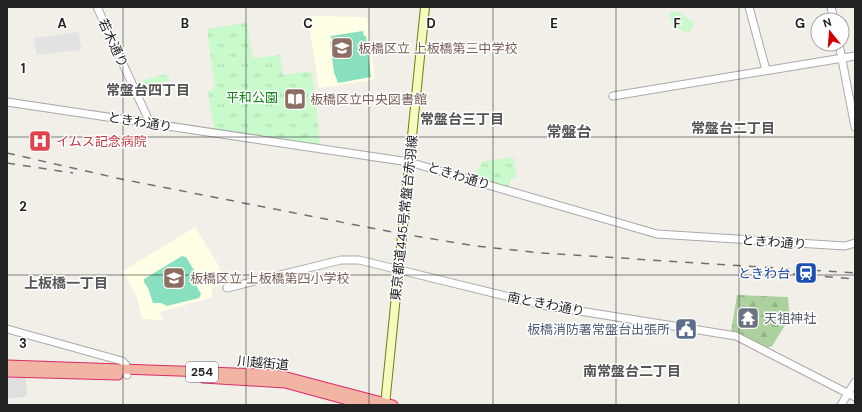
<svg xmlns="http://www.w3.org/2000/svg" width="862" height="412" font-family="'DM Sans','Noto Sans JP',sans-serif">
  <defs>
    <pattern id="forest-firs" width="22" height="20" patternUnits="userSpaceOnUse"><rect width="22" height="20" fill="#add19e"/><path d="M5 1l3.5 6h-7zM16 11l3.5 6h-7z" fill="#95b388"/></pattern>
    <pattern id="park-tufts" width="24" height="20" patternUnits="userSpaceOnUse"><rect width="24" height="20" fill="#c8facc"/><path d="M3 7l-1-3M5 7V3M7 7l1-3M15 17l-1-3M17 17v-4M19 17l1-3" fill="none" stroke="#acd6af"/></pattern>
  </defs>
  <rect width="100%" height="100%" fill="#f2efe9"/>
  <path fill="#e0dfdf" d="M7 377 26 378 27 395 25 397 7 398Z"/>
  <path fill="#ffffe5" d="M310 16 364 17 367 18 375 78 372 80 319 88 308 18Z
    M195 227 219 266 223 284 211 289 213 297 160 312 163 320 145 319 142 318 137 298 123 271Z"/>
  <path fill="url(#forest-firs)" d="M737 295 788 297 789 311 793 313 772 346 767 348 731 332Z"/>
  <path fill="url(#park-tufts)" d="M673 12 680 13 694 23 689 33 672 26 669 13Z
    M245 23 247 24 253 58 280 55 283 75 312 71 320 143 318 145 216 130 214 128 208 91 215 88 207 31 208 29Z
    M167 74 170 80 143 92 138 82Z
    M513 157 517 179 511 178 508 187 475 177 481 162Z"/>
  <path fill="#88e0be" d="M363 31 364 36H366L371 77 338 83 334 72 330 42H332L331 36Z
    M182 256 186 257 201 282 196 285 201 294 199 298 167 306 161 303H153L148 288 144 282V279Z"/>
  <path fill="#e2e2e2" d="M79 32 81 50 37 55 34 38Z"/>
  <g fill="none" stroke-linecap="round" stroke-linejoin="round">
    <g stroke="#a9a9a9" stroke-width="9">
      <path id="tertiary" d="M97 7 150 123
        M749 7 766 70
        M831 7 834 20
        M839 44 855 127
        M613 96 855 56
        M7 102 409 162 657 234 829 245 845 246 855 243
        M227 288 341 260H359L542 305 736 336 855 397
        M7 329 122 361 126 365 127 375
        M841 405 855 382"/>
    </g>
    <g stroke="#707d05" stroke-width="10">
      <path id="secondary" d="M385 405 425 7"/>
    </g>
    <g stroke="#dc2a67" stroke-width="11">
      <path id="trunk" d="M7 365 265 374 283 376 393 405
        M7 372 118 375
        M203 378 285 383 366 405"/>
    </g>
    <use href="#tertiary" stroke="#fff" stroke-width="7"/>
    <use href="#secondary" stroke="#f7fabf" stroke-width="8"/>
    <use href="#trunk" stroke="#f2b4a3" stroke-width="9"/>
    <path stroke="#707070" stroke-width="1.5" stroke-dasharray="8 8" stroke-linecap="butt" d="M7 153 121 179 402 234 476 246 541 253 855 273
      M7 163 73 173
      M793 274 855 279"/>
  </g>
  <path fill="none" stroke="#222" stroke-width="1" stroke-opacity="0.55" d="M123 7V405M246 7V405M369 7V405M493 7V405M616 7V405M739 7V405M7 137H855M7 275H855"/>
  <defs>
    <g id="school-square" transform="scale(1.15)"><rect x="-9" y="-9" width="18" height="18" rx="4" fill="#8d6e63" stroke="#fff"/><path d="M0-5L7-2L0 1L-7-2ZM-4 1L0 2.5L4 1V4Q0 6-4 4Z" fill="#fff"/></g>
    <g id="library-square" transform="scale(1.15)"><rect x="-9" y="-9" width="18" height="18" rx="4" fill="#8d6e63" stroke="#fff"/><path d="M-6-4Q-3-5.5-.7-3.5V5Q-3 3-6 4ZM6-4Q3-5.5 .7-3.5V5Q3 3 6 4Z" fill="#fff"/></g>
    <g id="hospital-square" transform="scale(1.15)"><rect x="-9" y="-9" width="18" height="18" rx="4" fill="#e0444e" stroke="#fff"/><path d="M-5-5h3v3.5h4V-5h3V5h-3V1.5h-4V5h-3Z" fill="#fff"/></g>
    <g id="station-square" transform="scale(1.15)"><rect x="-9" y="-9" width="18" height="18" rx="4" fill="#1a4fb4" stroke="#fff"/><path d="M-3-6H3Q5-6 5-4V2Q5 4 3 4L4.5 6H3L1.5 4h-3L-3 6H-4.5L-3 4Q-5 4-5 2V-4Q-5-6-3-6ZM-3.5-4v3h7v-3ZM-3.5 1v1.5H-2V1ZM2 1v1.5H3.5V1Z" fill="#fff"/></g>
    <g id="temple-square" transform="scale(1.15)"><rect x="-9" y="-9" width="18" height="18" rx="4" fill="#6b7280" stroke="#fff"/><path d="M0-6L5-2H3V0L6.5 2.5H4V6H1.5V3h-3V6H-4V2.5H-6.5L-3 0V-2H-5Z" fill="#fff"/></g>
    <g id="civic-square" transform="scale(1.15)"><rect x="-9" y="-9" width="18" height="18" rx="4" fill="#5c6f8a" stroke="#fff"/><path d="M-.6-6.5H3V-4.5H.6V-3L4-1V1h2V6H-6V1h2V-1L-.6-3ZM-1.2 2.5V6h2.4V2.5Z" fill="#fff"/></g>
  </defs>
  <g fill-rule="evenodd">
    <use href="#school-square" x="342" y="48"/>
    <use href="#library-square" x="295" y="99"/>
    <use href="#hospital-square" x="40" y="141"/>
    <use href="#station-square" x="806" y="273"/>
    <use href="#school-square" x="174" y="278"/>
    <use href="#temple-square" x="748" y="318"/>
    <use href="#civic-square" x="686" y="329"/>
  </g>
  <g text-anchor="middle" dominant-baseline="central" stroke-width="3" stroke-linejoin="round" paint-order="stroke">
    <rect fill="#fff" stroke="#646464" stroke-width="1" x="186" y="362" width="32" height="20" rx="3"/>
    <g font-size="12" font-weight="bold" fill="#222">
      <text x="202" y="372">254</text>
    </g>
    <g font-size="13" fill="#222" stroke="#fff">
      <text transform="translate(113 43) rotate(65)">若木通り</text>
      <text transform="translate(140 122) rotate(9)">ときわ通り</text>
      <text transform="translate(459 176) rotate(17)">ときわ通り</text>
      <text transform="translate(404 218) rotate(-84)">東京都道445号常盤台赤羽線</text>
      <text transform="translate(774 242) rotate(4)">ときわ通り</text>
      <text transform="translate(546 304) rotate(11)">南ときわ通り</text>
      <text transform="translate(263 363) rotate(5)">川越街道</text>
    </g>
    <g font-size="13" fill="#785e54" stroke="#fff" text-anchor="start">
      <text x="358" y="48">板橋区立 上板橋第三中学校</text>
      <text x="310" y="99">板橋区立中央図書館</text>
      <text x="190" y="278">板橋区立 上板橋第四小学校</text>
    </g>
    <g font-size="13" fill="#0c8416" stroke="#fff">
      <text x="252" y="97">平和公園</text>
    </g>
    <g font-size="13" fill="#be3a42" stroke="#fff" text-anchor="start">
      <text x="56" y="141">イムス記念病院</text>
    </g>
    <g font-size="13" fill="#164399" stroke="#fff" text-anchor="end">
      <text x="790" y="273">ときわ台</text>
    </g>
    <g font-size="13" fill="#5b616d" stroke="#fff" text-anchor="start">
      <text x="764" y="318">天祖神社</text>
    </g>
    <g font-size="13" fill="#4e5e75" stroke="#fff" text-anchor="end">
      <text x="670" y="329">板橋消防署常盤台出張所</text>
    </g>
    <g font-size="14" font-weight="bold" fill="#555" stroke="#fff">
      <text x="148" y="90">常盤台四丁目</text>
      <text x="462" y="119">常盤台三丁目</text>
      <text x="733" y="128">常盤台二丁目</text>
      <text x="66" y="283">上板橋一丁目</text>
      <text x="632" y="371">南常盤台二丁目</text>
    </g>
    <g font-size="15" font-weight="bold" fill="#555" stroke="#fff">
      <text x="569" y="132">常盤台</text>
    </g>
  </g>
  <g font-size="13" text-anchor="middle" font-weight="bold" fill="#222" stroke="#fff" stroke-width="3" stroke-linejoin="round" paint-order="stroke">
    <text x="62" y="28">A</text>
    <text x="185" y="28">B</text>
    <text x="308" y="28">C</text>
    <text x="431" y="28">D</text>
    <text x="554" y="28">E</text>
    <text x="677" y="28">F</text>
    <text x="800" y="28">G</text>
    <text x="23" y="73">1</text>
    <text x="23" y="211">2</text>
    <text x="23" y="348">3</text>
  </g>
  <rect width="862" height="412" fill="none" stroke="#222222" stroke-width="16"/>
  <g transform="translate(830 32) rotate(343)"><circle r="19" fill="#ffffff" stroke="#a7a7a7"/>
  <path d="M0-3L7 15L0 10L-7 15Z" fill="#d40000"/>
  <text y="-6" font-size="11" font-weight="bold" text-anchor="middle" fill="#222222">N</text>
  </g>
</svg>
